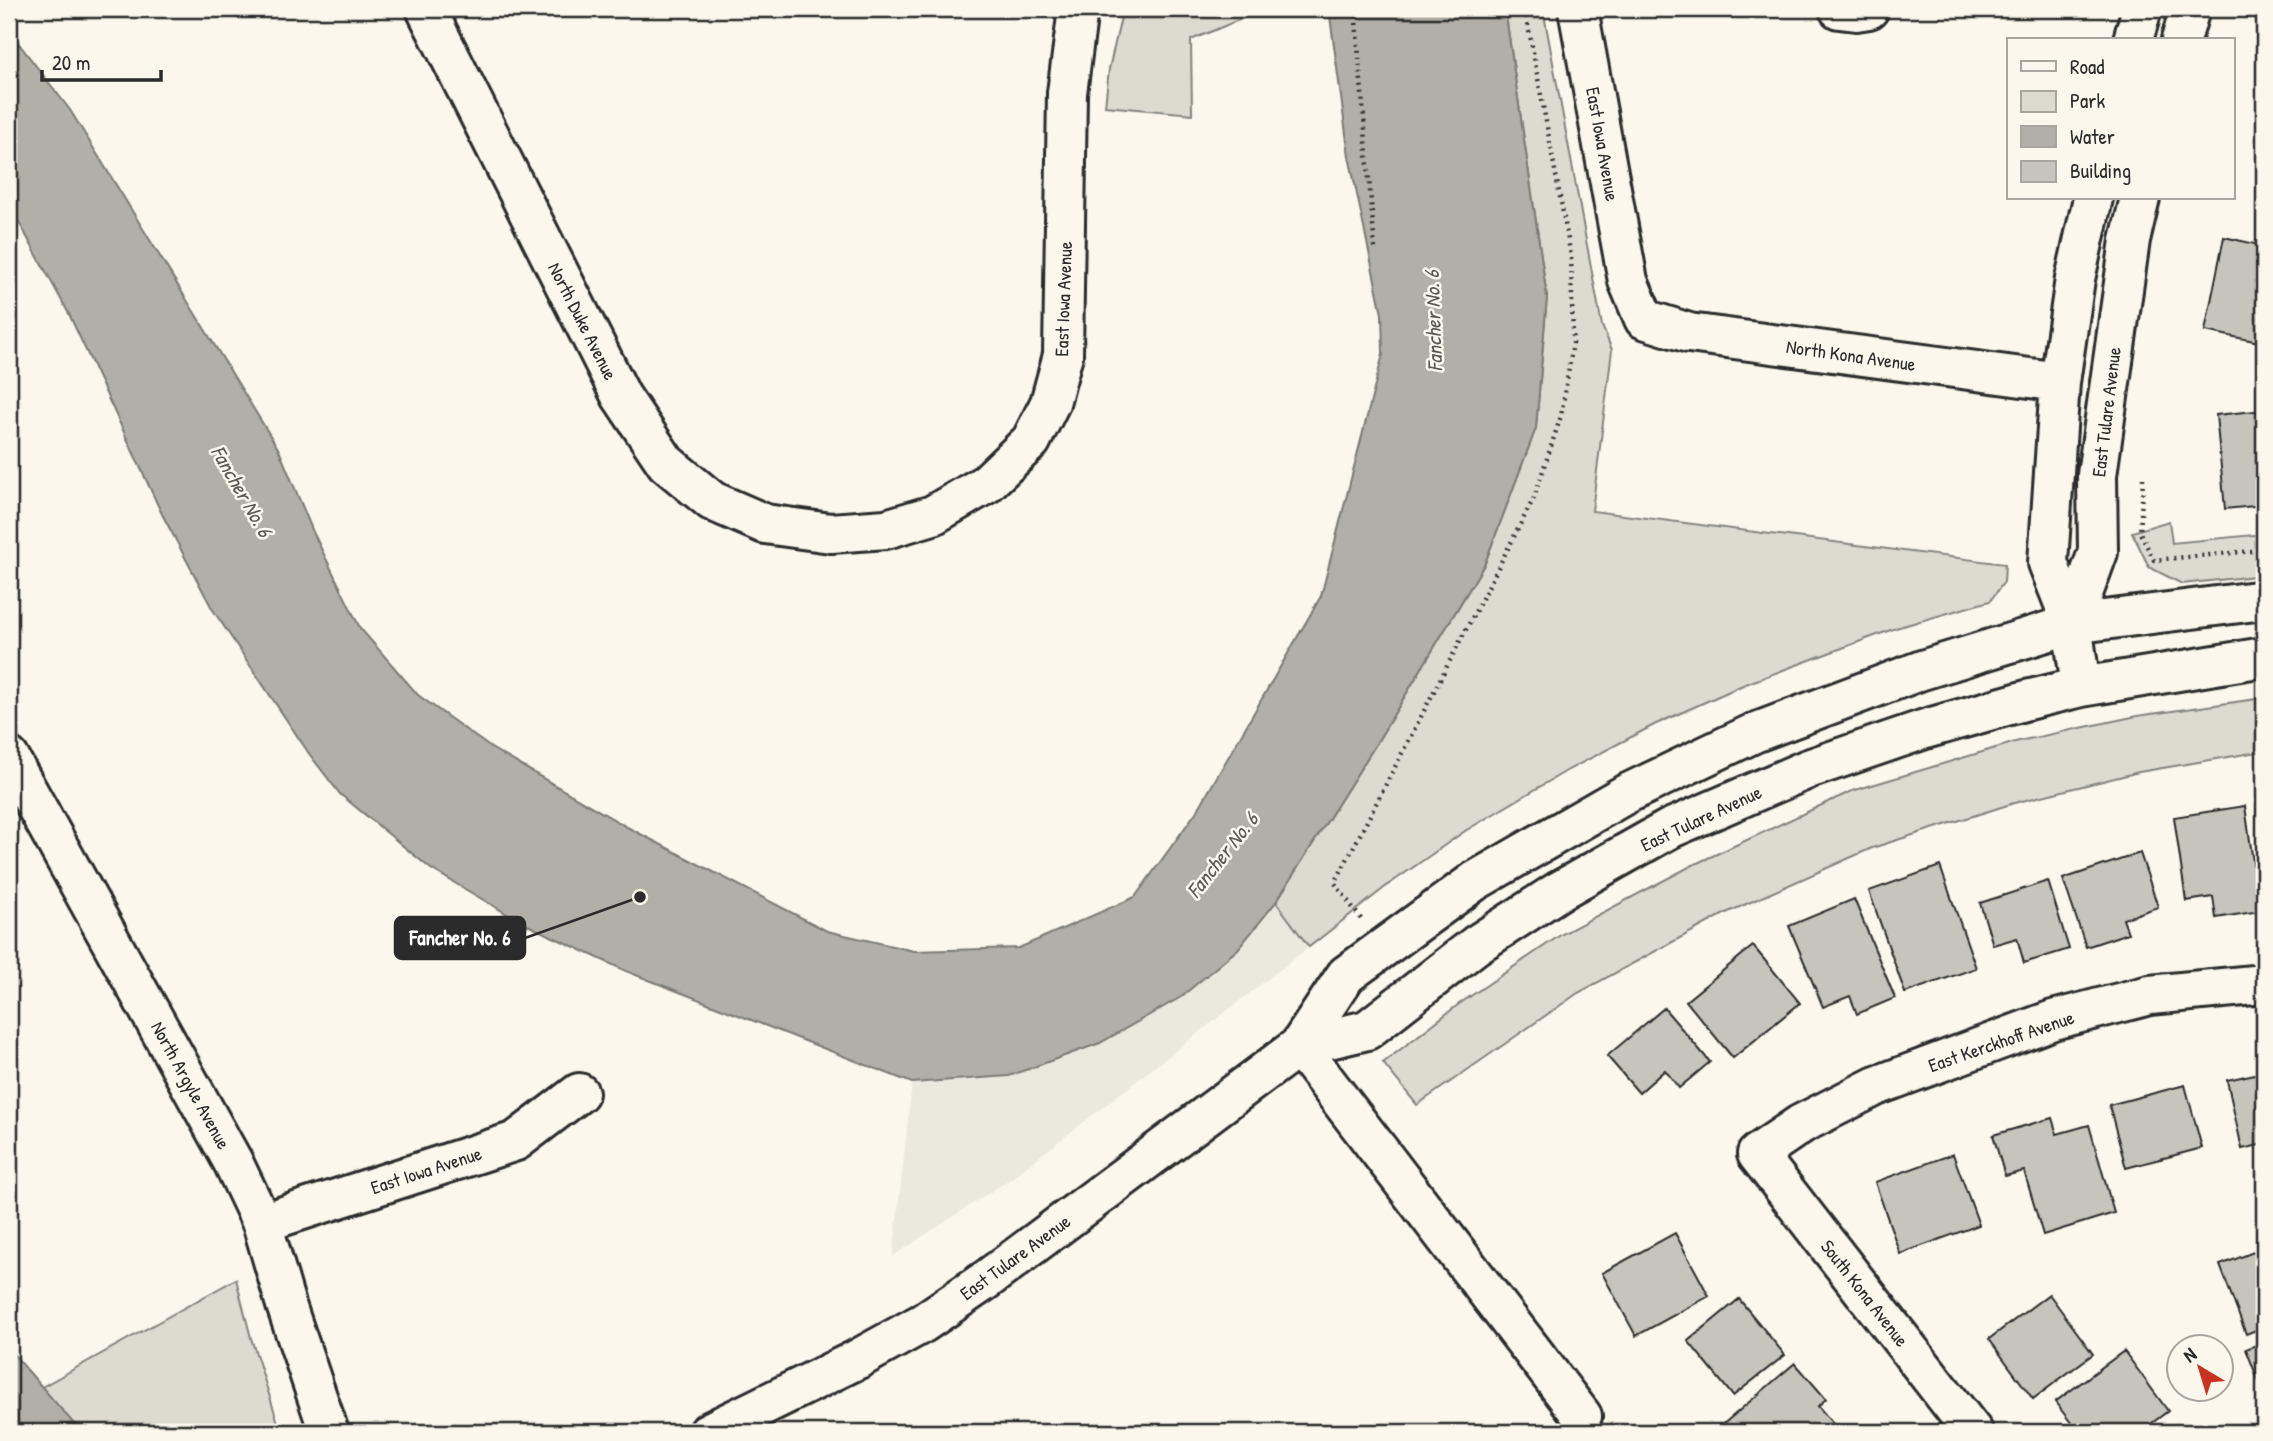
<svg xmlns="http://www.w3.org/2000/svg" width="2273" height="1441" font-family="'Patrick Hand',sans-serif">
  <rect width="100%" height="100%" fill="#fbf7ec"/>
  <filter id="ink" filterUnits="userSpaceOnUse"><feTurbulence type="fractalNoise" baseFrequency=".0143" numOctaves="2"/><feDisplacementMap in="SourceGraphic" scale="14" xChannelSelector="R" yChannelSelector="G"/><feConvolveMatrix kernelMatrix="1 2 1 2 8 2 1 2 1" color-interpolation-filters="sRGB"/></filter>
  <g filter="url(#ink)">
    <path fill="#ebe8de" d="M1276 902 1309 947 1013 1177 893 1256 912 1083 1009 1076 1238 949Z"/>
    <path fill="#dddad0" stroke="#84827e" stroke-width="2" d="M1123 9H1265L1191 40 1192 114 1105 106 1109 69Z
      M1505 9H1543L1602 326 1612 350 1592 511 2005 564 2004 582 1990 601 1896 628 1743 685 1654 725 1568 770 1465 831 1388 885 1309 947 1276 902 1376 744 1485 563 1536 428 1547 297Z
      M2169 521 2172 543 2264 534V575L2182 584 2149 567 2132 532Z
      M2264 698V751L2139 772 2014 803 1872 848 1726 913 1578 993 1417 1105 1383 1063 1459 1004 1562 934 1693 865 1852 791 2019 741 2137 716Z
      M236 1279 251 1338 281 1432H81L40 1388Z"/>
    <path fill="#b1afa7" stroke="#7b7a75" stroke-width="2" d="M1329 9H1505L1547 297 1536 428 1485 563 1376 744 1276 902 1238 949 1181 997 1100 1043 1009 1076 912 1083 626 971 519 921 431 869 340 794 310 755 213 610 162 514 69 314 9 204V34L16 40 70 110 279 450 313 532 360 628 418 695 491 748 627 827 827 931 914 951 1019 948 1135 897 1199 808 1321 596 1383 354 1382 314 1349 156Z
      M9 1349 81 1432H9Z"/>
    <path fill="#c7c4bc" stroke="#2b2b2b" stroke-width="2" d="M2224 237 2264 246V343L2205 331Z
      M2264 410V505L2225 509 2216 415Z
      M2245 806 2260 911 2216 918 2213 897 2186 901 2174 817Z
      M2140 853 2158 907 2123 919 2128 933 2086 947 2063 879Z
      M1940 866 1976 968 1905 993 1869 891Z
      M2048 881 2069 949 2024 963 2017 938 1993 945 1980 903Z
      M1854 899 1895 998 1857 1014 1850 996 1823 1007 1789 926Z
      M1753 946 1800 1003 1733 1058 1686 1001Z
      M1664 1008 1710 1062 1679 1088 1665 1070 1639 1093 1607 1056Z
      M2264 1072V1144L2242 1149 2227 1080Z
      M2185 1085 2202 1148 2126 1168 2109 1105Z
      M2052 1118 2057 1134 2089 1125 2114 1213 2043 1235 2024 1171 2005 1176 1993 1135Z
      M1953 1154 1979 1225 1900 1254 1875 1182Z
      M1675 1233 1709 1296 1636 1336 1602 1273Z
      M2264 1248V1327L2246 1334 2220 1265Z
      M2049 1294 2093 1354 2033 1399 1989 1339Z
      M1739 1299 1785 1355 1733 1396 1688 1341Z
      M2264 1342V1395L2246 1349Z
      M2124 1351 2168 1411 2140 1432H2069L2075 1428 2055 1402Z
      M1795 1363 1826 1399 1818 1406 1834 1425 1825 1432H1714Z"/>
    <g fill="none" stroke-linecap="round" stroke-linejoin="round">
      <g stroke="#2b2b2b" stroke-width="44">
        <path id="minor" d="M426 9 621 396 666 463 712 501 765 524 831 533 886 529 933 515 986 484 1031 441 1050 403 1063 355 1067 93 1078 9
          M1578 9 1628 281 1644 319 1689 333 2060 382
          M1839 9 1856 11 1869 9
          M2133 40 2142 9
          M2181 40 2190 9
          M2072 624 2098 552 2097 475 2130 240 2140 198
          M2081 687 2072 624 2048 563 2060 382 2075 279 2093 198
          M9 757 233 1162 262 1223 286 1305 329 1432
          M1299 1046 1367 1030 1476 945 1559 891 1669 829 1808 769 1925 729 2027 700 2081 687 2264 657
          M1299 1046 1582 1416
          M262 1223 516 1141 579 1093
          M709 1432 856 1360 923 1323 986 1280 1299 1046 1346 975 1475 881 1626 794 1754 733 1922 670 2072 624 2264 600
          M1973 1432 1757 1154 1801 1124 1876 1086 2053 1020 2150 995 2264 984"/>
      </g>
      <path stroke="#2b2b2b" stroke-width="4.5" stroke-dasharray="2 5" stroke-linecap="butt" d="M1355 9 1375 250
        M2143 478 2140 533 2154 560 2264 550
        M1361 919 1335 883 1534 498 1561 416 1573 343 1571 256 1525 9"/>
      <use href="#minor" stroke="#fbf7ec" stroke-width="38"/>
    </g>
  </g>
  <g text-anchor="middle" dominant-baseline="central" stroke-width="5" stroke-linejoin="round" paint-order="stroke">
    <g font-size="19" fill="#2b2b2b" stroke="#fbf7ec">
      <text transform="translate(1603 144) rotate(80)">East Iowa Avenue</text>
      <text transform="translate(1063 299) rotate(-88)">East Iowa Avenue</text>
      <text transform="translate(583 321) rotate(63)">North Duke Avenue</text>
      <text transform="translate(1851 355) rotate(8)">North Kona Avenue</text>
      <text transform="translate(2106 412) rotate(-83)">East Tulare Avenue</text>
      <text transform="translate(1701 818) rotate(-25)">East Tulare Avenue</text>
      <text transform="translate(2001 1041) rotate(-19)">East Kerckhoff Avenue</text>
      <text transform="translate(191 1085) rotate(61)">North Argyle Avenue</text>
      <text transform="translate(426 1170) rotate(-18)">East Iowa Avenue</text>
      <text transform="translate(1015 1257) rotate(-36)">East Tulare Avenue</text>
      <text transform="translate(1865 1293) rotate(52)">South Kona Avenue</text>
    </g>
    <g font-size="21" font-style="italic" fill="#5a5956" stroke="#fbf7ec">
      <text transform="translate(1433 321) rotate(-92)">Fancher No. 6</text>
      <text transform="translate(242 491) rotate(60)">Fancher No. 6</text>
      <text transform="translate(1222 855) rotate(-52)">Fancher No. 6</text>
    </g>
  </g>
  <path fill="none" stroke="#2b2b2b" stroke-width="2.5" d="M640 897L525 938"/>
  <circle fill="#2b2b2b" stroke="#fbf7ec" stroke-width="2.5" cx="640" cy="897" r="7"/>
  <rect fill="#2b2b2b" stroke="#2b2b2b" stroke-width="2.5" x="395" y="917" width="130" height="42" rx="7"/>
  <g font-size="21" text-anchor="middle" font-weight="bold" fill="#fff">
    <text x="460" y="945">Fancher No. 6</text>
  </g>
  <rect width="2273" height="1441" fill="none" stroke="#fbf7ec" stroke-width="35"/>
  <rect x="18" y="18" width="2238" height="1406" fill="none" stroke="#2b2b2b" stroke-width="2.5" filter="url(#ink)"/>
  <rect x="2007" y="38" width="228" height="161" fill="#fbf7ec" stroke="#a8a59f" stroke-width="2"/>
  <rect x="2021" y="61" width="35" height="10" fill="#fbf7ec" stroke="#a8a59f" stroke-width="2"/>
  <text x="2070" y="74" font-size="21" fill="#2b2b2b">Road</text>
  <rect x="2021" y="91" width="35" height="21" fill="#dddad0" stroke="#a8a59f" stroke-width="2"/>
  <text x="2070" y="108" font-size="21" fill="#2b2b2b">Park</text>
  <rect x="2021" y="126" width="35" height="21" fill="#b1afa7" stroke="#a8a59f" stroke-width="2"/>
  <text x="2070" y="144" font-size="21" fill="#2b2b2b">Water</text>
  <rect x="2021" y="161" width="35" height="21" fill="#c7c4bc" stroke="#a8a59f" stroke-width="2"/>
  <text x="2070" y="178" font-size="21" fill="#2b2b2b">Building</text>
  <g transform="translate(2200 1368) rotate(322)"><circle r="33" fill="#fbf7ec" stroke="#a8a59f" stroke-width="2"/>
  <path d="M0-5L12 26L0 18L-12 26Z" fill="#c8321e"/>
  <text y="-10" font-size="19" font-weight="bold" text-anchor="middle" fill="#2b2b2b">N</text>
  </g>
  <path d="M42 70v10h119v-10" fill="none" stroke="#2b2b2b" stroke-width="3.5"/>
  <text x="52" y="70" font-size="21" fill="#2b2b2b" stroke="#fbf7ec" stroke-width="5" paint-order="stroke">20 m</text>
</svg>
